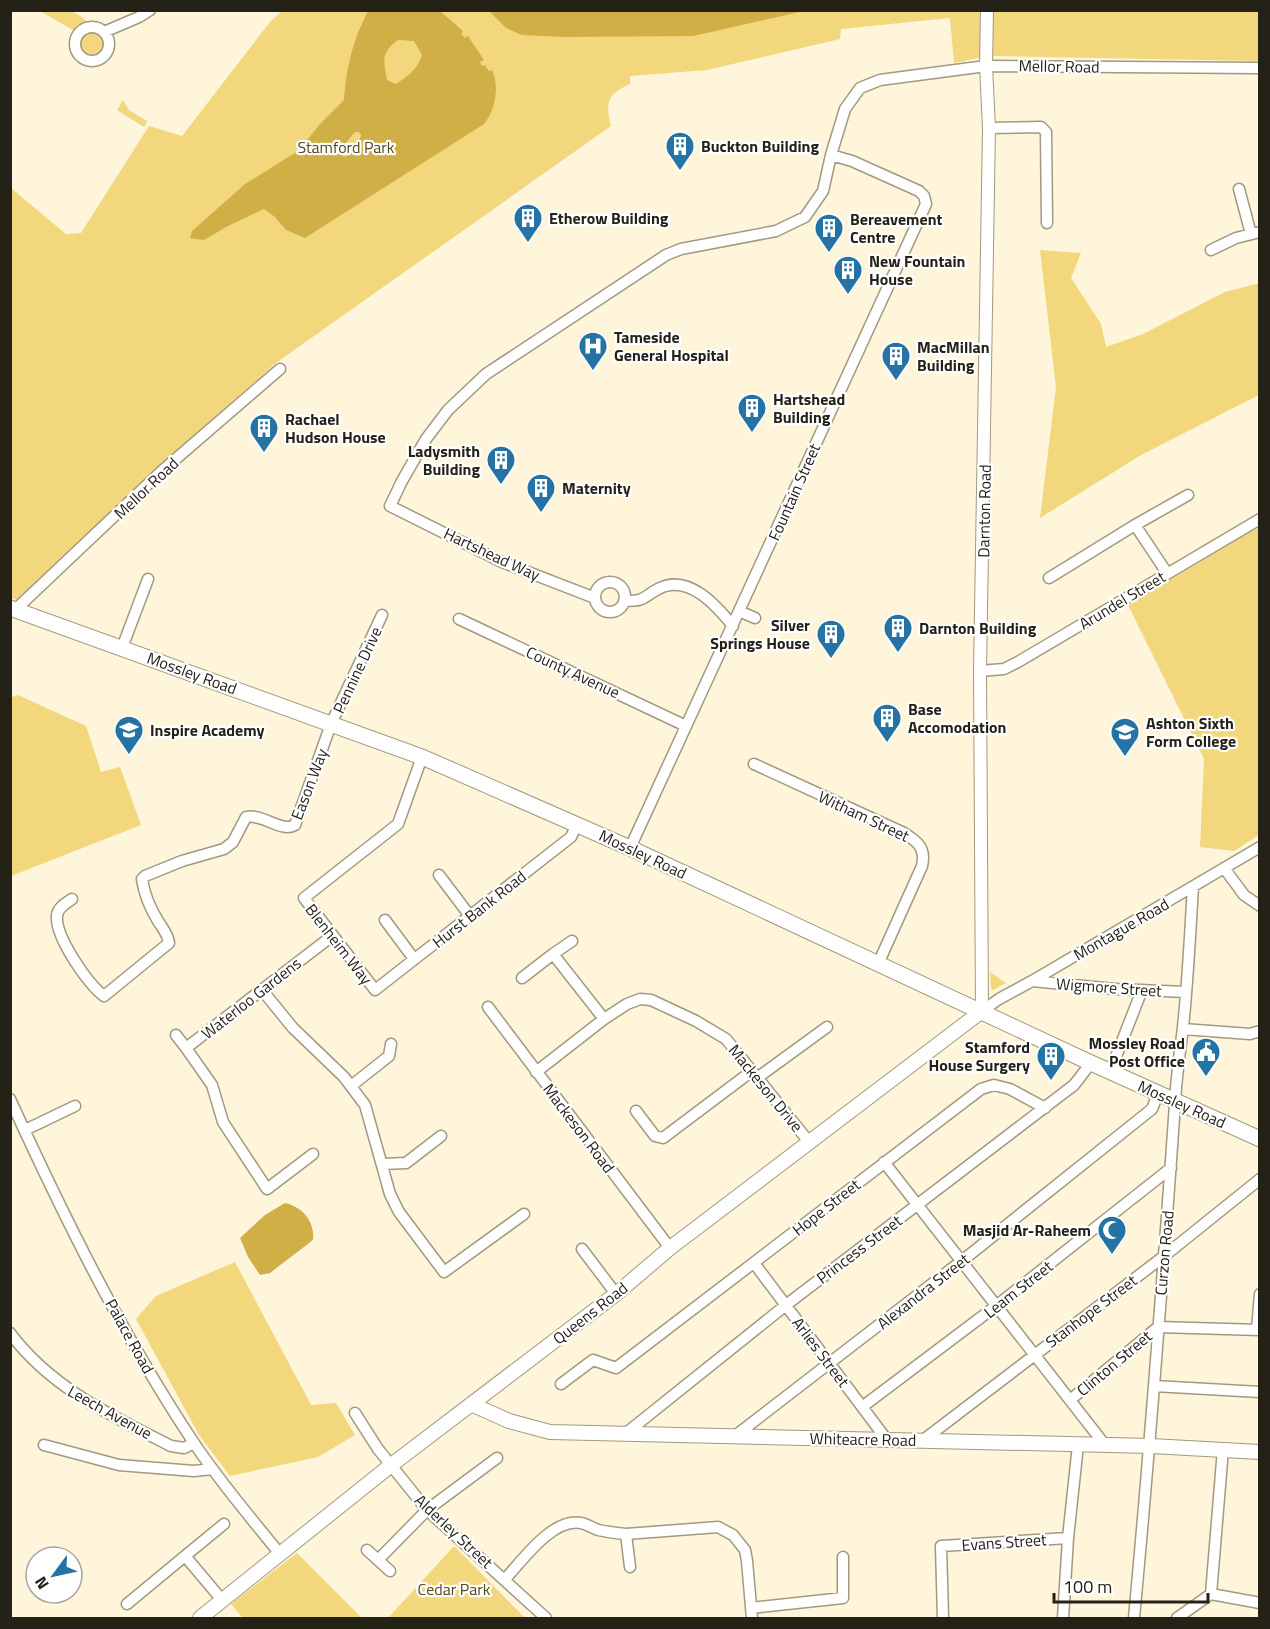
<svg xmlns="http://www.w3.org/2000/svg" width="1270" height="1629" font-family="'Titillium Web',sans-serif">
  <rect width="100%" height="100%" fill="#fef5db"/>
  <path fill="#f3d77c" d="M40 11C49 11 60 9 68 11 78 12 85 20 92 26 95 28 100 28 104 32 113 41 108 54 99 60H84C74 53 73 43 78 33Z
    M282 11H1259V61L988 56 954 63 950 18 841 29 840 39 707 70 630 76V84C607 94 605 103 611 126L273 365 23 602 11 598 10 444 12 439 11 441V188L66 234 81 233 149 126 182 136 270 22Z
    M123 100 129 110 147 121 144 127 117 110Z
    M1040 250 1081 253 1071 278 1101 324 1106 347 1143 334 1225 292 1260 283 1259 395 1141 455 1040 518 1056 387Z
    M1259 527V835L1234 851 1200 847 1204 759 1128 605Z
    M18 695 86 726 101 772 120 767 141 825 11 876 10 698Z
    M990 972 1006 983 993 990 991 989Z
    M235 1262 311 1405 336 1403 355 1435 318 1457 230 1476 199 1435 136 1319 156 1296Z
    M454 1546 525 1618H388Z
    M297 1553 362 1618H243L231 1604Z"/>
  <path fill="#cfaf46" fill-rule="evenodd" d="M368 11H440L463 31 461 34 465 38 468 36 484 60 480 62 482 66 485 65 489 71 492 70C500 87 495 110 484 124L305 238 286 230 275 217 264 209 228 226 204 240 190 238 192 231 245 184 298 151 320 124 344 100C347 65 352 43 368 11ZM398 40 414 41 422 55C417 70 408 76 396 84L387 80C384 61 380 53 398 40ZM355 132H359L361 135C359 144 353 155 343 157L342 154 345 144Z
    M489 11H804L693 36 564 37 522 35 506 28Z
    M285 1203C303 1207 315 1222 313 1240L270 1273 260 1275 248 1257 240 1238 265 1215Z"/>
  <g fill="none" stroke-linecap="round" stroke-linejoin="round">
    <g stroke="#a19980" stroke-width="13">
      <path id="minor" d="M75 44a17 17 0 1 1 34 0a17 17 0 1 1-34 0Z
        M104 32 139 17 150 10
        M989 128 1041 127 1046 132 1047 223
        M1239 189 1251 234
        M1211 250 1236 238 1260 232
        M1135 525 1188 495
        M1049 578 1135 525 1167 573
        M595 597a15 15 0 1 1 30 0a15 15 0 1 1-30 0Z
        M595 598 502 562 390 506 402 481 426 439 448 410 486 374 666 255 681 249 776 231 805 217 823 191 831 155 845 109 860 88 880 80 986 66 1260 68
        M624 601C647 601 641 598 658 589 688 573 716 605 733 626
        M15 610 163 470 280 369
        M739 611 755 618
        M459 619 686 726
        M122 648 148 579
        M980 671 1004 669 1018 662 1260 519
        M422 757 398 824 304 898 375 990 571 837 577 824
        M754 764 904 833C918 842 926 848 922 866L878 964
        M630 848 926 204 924 196 919 191 852 161 831 155
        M1224 868 1244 895 1260 906
        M439 875 470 916
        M72 899C66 903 57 908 57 916 55 937 88 984 104 996L169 943C168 934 163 929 158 921 150 908 144 893 142 879L145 876 182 861 224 849 233 842 246 817C262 813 281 833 295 825L331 724 382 615
        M385 920 414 959
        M553 954 572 941
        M522 978 553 954 604 1019
        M1032 981 1115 989 1186 992
        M262 990 293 1028 344 1077 365 1105 390 1194 399 1212 444 1272 524 1214
        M488 1007 670 1248
        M982 1011 999 999 1032 981 1260 847
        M1183 1029 1250 1034 1260 1031
        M176 1035 186 1048
        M536 1072 604 1019 627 1004 640 999 651 1000 696 1021 726 1039 810 1143
        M1110 1072 1142 990
        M757 1078 827 1027
        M351 1086 389 1056 391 1044
        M10 1099C64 1217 122 1335 194 1443 220 1482 251 1518 280 1554
        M636 1111 655 1136 663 1138 752 1071
        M25 1130 75 1106
        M313 1154 267 1189 223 1122 212 1085 186 1048 332 936
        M884 1162 1105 1445
        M382 1164 406 1163 441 1136
        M582 1249 616 1294
        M754 1263 887 1440
        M1257 1329 1260 1294
        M10 1333C51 1388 112 1416 171 1446L184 1448 194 1443
        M561 1384 593 1360 616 1368 981 1089 994 1085 1010 1089 1045 1108
        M1154 1386 1260 1392
        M1070 1400 1158 1327 1260 1330
        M862 1407 996 1306 1171 1168
        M355 1413 378 1449 427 1510 546 1618
        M625 1434 786 1305 1074 1085 1091 1063
        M735 1436 963 1260 1152 1109 1158 1094
        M922 1441 1163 1257 1260 1179
        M44 1445 119 1465 194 1471 212 1469
        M1223 1449 1211 1594 1260 1603
        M626 1534 718 1527 733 1535 745 1550 747 1561 752 1618
        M367 1550 378 1560
        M390 1571 378 1560 427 1510 497 1458
        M505 1579C523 1560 552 1518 581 1523 587 1524 592 1528 598 1530 607 1532 616 1533 626 1534L630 1567
        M222 1600 185 1556 224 1524
        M127 1604 185 1556
        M751 1608 843 1598V1557
        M943 1618 941 1546 1068 1538
        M1063 1618 1068 1538 1078 1445
        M1134 1618C1150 1447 1163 1275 1175 1104 1176 1078 1180 1053 1183 1027 1188 980 1190 934 1193 887
        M1177 1618 1211 1594"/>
    </g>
    <g stroke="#a19980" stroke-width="14">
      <path id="tertiary" d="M982 1011 980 671 989 128 986 66 987 10"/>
    </g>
    <g stroke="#a19980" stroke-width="16">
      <path id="secondary" d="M471 1404 509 1421 550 1432 1151 1446 1260 1452
        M200 1618 390 1466 616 1294 670 1248 982 1011"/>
    </g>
    <g stroke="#a19980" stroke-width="17">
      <path id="primary" d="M10 608 422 757 630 848 1091 1063 1260 1139"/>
    </g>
    <use href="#minor" stroke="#fff" stroke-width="10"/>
    <use href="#tertiary" stroke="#fff" stroke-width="12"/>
    <use href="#secondary" stroke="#fff" stroke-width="14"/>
    <use href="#primary" stroke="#fff" stroke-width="15"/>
  </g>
  <defs>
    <g id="building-pin" transform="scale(1.5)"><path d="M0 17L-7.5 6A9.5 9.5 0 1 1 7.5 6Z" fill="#2572a4" stroke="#fff"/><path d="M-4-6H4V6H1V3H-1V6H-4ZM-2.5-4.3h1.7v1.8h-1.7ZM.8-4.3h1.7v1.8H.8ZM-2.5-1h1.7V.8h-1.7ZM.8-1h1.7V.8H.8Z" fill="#fff"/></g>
    <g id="hospital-pin" transform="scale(1.5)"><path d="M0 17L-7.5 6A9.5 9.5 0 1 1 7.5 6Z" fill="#2572a4" stroke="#fff"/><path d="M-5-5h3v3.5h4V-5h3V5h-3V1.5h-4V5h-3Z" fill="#fff"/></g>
    <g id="school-pin" transform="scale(1.5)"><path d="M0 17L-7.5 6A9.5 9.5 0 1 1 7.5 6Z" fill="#2572a4" stroke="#fff"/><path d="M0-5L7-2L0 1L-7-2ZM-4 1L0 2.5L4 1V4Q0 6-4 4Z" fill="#fff"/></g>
    <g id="university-pin" transform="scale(1.5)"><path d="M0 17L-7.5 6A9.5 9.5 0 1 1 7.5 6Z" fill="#2572a4" stroke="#fff"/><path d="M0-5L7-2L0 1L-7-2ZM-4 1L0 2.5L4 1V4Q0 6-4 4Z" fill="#fff"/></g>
    <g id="civic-pin" transform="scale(1.5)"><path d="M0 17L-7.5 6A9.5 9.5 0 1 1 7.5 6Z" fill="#2572a4" stroke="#fff"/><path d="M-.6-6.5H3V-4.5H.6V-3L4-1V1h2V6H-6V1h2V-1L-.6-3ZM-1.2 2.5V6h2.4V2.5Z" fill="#fff"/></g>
    <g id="mosque-pin" transform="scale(1.5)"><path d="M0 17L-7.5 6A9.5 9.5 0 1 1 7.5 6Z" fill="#2572a4" stroke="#fff"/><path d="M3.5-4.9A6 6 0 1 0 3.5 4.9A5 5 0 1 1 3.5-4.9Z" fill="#fff"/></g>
  </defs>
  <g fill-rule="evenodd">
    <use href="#building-pin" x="680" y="146"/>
    <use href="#building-pin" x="528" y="218"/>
    <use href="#building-pin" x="829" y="228"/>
    <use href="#building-pin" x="848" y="270"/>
    <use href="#hospital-pin" x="593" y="346"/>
    <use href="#building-pin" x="896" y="356"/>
    <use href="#building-pin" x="752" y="408"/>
    <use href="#building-pin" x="264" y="428"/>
    <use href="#building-pin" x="501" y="460"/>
    <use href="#building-pin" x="541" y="488"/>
    <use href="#building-pin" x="898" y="628"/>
    <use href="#building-pin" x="831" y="634"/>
    <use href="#building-pin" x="887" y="718"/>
    <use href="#school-pin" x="129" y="730"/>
    <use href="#university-pin" x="1125" y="732"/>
    <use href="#civic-pin" x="1206" y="1052"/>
    <use href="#building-pin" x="1051" y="1056"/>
    <use href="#mosque-pin" x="1112" y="1230"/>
  </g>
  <g text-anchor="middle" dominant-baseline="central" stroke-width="4.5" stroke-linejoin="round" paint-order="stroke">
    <g font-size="16" fill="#242117" stroke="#fff">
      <text transform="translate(1059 66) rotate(1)">Mellor Road</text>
      <text transform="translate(146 488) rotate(-43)">Mellor Road</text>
      <text transform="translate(794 492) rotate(-66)">Fountain Street</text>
      <text transform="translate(984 511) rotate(-89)">Darnton Road</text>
      <text transform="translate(492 554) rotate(25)">Hartshead Way</text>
      <text transform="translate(1122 600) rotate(-31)">Arundel Street</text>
      <text transform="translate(357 670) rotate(-65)">Pennine Drive</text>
      <text transform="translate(573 672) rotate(25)">County Avenue</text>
      <text transform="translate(192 673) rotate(20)">Mossley Road</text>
      <text transform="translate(309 784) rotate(-69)">Eason Way</text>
      <text transform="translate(864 816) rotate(25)">Witham Street</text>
      <text transform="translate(643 854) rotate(25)">Mossley Road</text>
      <text transform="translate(479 909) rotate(-38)">Hurst Bank Road</text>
      <text transform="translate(1121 929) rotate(-30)">Montague Road</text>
      <text transform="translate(339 944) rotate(52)">Blenheim Way</text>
      <text transform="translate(1109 987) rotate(4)">Wigmore Street</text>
      <text transform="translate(251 998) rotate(-38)">Waterloo Gardens</text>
      <text transform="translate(766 1088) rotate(51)">Mackeson Drive</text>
      <text transform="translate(1182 1104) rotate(24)">Mossley Road</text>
      <text transform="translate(579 1128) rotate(53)">Mackeson Road</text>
      <text transform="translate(826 1207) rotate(-38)">Hope Street</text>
      <text transform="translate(859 1249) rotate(-37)">Princess Street</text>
      <text transform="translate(1164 1253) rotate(-85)">Curzon Road</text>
      <text transform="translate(1018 1289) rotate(-38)">Leam Street</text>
      <text transform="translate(923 1291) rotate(-38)">Alexandra Street</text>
      <text transform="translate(1091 1311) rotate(-37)">Stanhope Street</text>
      <text transform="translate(590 1313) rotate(-38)">Queens Road</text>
      <text transform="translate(130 1336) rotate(61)">Palace Road</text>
      <text transform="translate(821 1352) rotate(53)">Arlies Street</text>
      <text transform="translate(1114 1363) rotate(-40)">Clinton Street</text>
      <text transform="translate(110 1412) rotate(29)">Leech Avenue</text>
      <text transform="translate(863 1439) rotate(1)">Whiteacre Road</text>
      <text transform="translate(454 1531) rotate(43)">Alderley Street</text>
      <text transform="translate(1004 1542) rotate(-4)">Evans Street</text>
    </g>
    <g font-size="16" font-weight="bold" fill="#242117" stroke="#fff" text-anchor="start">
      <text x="701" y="146">Buckton Building</text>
      <text x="549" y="218">Etherow Building</text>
      <text x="850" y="219">Bereavement<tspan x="850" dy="18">Centre</tspan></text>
      <text x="869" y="261">New Fountain<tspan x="869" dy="18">House</tspan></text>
      <text x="614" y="337">Tameside<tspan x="614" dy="18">General Hospital</tspan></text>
      <text x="917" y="347">MacMillan<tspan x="917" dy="18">Building</tspan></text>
      <text x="773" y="399">Hartshead<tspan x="773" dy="18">Building</tspan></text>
      <text x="285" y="419">Rachael<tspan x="285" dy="18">Hudson House</tspan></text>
      <text x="480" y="451" text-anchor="end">Ladysmith<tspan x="480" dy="18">Building</tspan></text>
      <text x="562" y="488">Maternity</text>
      <text x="810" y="625" text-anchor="end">Silver<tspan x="810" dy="18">Springs House</tspan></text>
      <text x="919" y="628">Darnton Building</text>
      <text x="908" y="709">Base<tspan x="908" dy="18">Accomodation</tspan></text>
      <text x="1146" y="723">Ashton Sixth<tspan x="1146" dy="18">Form College</tspan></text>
      <text x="150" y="730">Inspire Academy</text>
      <text x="1185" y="1043" text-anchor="end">Mossley Road<tspan x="1185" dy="18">Post Office</tspan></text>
      <text x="1030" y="1047" text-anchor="end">Stamford<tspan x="1030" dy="18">House Surgery</tspan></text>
      <text x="1091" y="1230" text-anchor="end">Masjid Ar-Raheem</text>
    </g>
    <g font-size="16" fill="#56491e" stroke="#fff">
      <text x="346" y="147">Stamford Park</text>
      <text x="454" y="1589">Cedar Park</text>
    </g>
  </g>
  <rect width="1270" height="1629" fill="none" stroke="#242117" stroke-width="24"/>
  <g transform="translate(54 1575) rotate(237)"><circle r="28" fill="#ffffff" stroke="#a7a6a2" stroke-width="1.5"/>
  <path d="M0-4.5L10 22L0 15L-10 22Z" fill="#2572a4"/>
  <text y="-9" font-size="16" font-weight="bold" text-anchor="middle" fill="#242117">N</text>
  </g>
  <path d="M1054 1593v9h154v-9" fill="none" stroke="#242117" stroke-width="3"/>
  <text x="1063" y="1593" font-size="18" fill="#242117" stroke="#ffffff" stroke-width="4.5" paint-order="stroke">100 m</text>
</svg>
